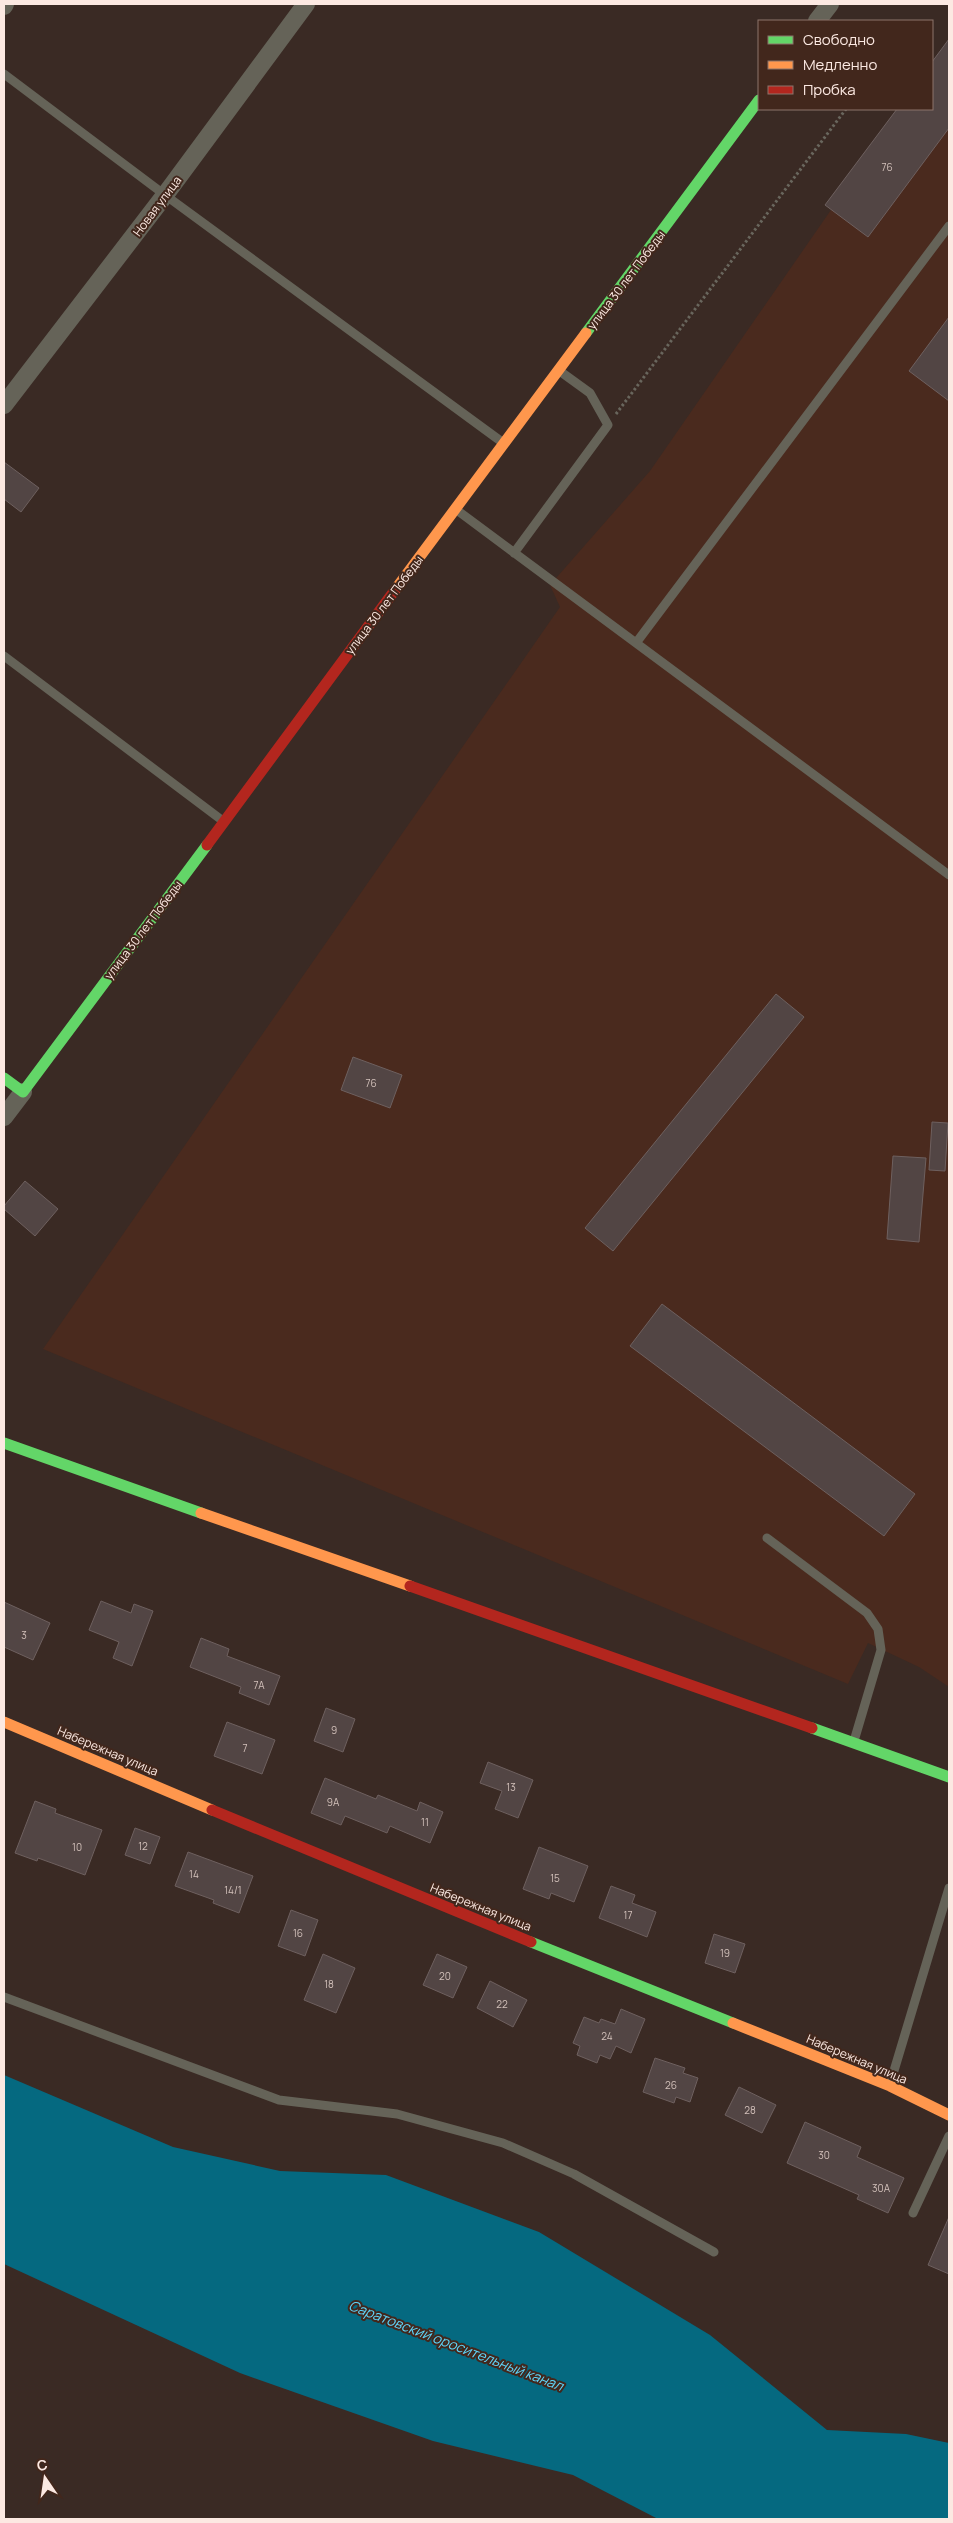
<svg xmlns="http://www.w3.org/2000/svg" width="953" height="2523" font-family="Manrope,sans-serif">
  <rect width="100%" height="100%" fill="#3a2a24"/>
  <path fill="#4a2a1e" d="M949 40V1687L919 1667 868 1643 848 1684 43 1349 560 607 550 585 650 471 901 109H932V65Z"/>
  <path fill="#056980" d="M4 2075 173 2147 280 2171 386 2175 539 2232 710 2335 827 2430 906 2434 949 2443V2519H658L573 2475 433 2441 240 2373 4 2264Z"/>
  <path fill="#524544" stroke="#6e605f" d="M949 39V128L868 237 825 205 897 109H932V62Z
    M949 317V401L909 371Z
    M4 462 39 488 21 512 4 499Z
    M776 994 804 1017 613 1251 585 1228Z
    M353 1057 402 1075 390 1108 341 1090Z
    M932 1122 948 1123 945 1171 929 1170Z
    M893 1156 926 1158 919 1242 887 1239Z
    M25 1181 58 1209 35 1236 4 1209V1206Z
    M662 1304 915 1494 884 1536 630 1346Z
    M101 1601 131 1613 134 1604 153 1611 132 1666 113 1658 119 1642 89 1630Z
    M4 1602 50 1623 33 1660 4 1647Z
    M201 1638 229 1649 227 1656 280 1676 269 1705 239 1693 241 1687 190 1667Z
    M326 1708 355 1719 343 1752 314 1741Z
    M227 1722 275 1740 262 1774 214 1756Z
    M488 1762 533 1780 518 1818 495 1809 502 1791 480 1783Z
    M325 1778 376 1799 378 1795 417 1811 420 1802 443 1812 430 1843 390 1826 387 1833 345 1816 341 1825 311 1813Z
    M35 1801 56 1809 55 1813 102 1830 85 1875 38 1858 37 1861 15 1853Z
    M135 1828 160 1837 150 1864 125 1855Z
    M539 1847 588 1866 574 1902 551 1893 549 1899 523 1889Z
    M188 1852 253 1876 239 1913 213 1903 214 1900 175 1886Z
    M611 1886 635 1895 632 1903 656 1912 647 1937 599 1918Z
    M291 1910 318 1920 305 1956 278 1946Z
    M714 1934 745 1944 735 1973 705 1963Z
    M323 1954 355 1968 336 2013 304 2000Z
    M437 1954 467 1967 453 1998 423 1985Z
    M490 1981 527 2000 513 2027 477 2008Z
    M621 2009 645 2019 631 2053 616 2046 610 2059 600 2055 597 2063 577 2055 580 2046 573 2043 584 2017 599 2023 601 2019 615 2024Z
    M655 2058 685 2068 683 2073 698 2078 690 2102 676 2097 674 2103 643 2092Z
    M739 2087 776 2105 762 2133 725 2115Z
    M805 2122 861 2147 857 2157 904 2178 888 2213 857 2199 859 2195 787 2163Z
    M949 2217V2274L928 2265Z"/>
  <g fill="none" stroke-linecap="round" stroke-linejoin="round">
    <path stroke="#69665d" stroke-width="3" stroke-dasharray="2.5 2.5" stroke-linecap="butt" d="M616 414 846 109"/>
    <path stroke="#656358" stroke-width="9" d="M4 74 165 195 502 442
      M458 511 949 875
      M514 553 608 425 590 393 561 372
      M636 643 949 226
      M4 656 223 821
      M767 1538 867 1613 878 1629 881 1650 854 1741
      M4 1997 279 2100 397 2114 503 2143 574 2174 714 2252
      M890 2084 949 1888
      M913 2213 949 2136"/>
    <path stroke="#656358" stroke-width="18" d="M4 6 5 4
      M817 21 830 4
      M4 405 165 195 306 4
      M4 1117 23 1092"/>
    <path stroke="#63d668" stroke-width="11" d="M586 333 759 100
      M4 1078 23 1092 207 845
      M4 1443 201 1513
      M812 1728 949 1777
      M531 1942 733 2023"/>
    <path stroke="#ff974d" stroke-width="11" d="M395 590 586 333
      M201 1513 410 1586
      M4 1722 212 1810
      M733 2023 890 2086 949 2115"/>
    <path stroke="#b3261e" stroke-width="11" d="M207 845 395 590
      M410 1586 812 1728
      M212 1810 531 1942"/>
  </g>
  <g text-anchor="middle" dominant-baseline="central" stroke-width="4" stroke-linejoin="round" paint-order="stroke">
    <g font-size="10" fill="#d2c0ba">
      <text x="887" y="167">76</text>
      <text x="371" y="1083">76</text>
      <text x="24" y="1635">3</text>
      <text x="259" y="1685">7А</text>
      <text x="334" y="1730">9</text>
      <text x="245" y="1748">7</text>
      <text x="511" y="1787">13</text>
      <text x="333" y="1802">9А</text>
      <text x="425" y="1822">11</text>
      <text x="143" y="1846">12</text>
      <text x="77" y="1847">10</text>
      <text x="194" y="1874">14</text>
      <text x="555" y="1878">15</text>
      <text x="233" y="1890">14/1</text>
      <text x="628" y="1915">17</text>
      <text x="298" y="1933">16</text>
      <text x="725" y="1953">19</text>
      <text x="445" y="1976">20</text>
      <text x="329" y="1984">18</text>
      <text x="502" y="2004">22</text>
      <text x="607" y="2036">24</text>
      <text x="671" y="2085">26</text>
      <text x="750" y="2110">28</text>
      <text x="824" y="2155">30</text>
      <text x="881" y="2188">30А</text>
    </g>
    <g font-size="12" fill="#fce9e2" stroke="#42271c">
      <text transform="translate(157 206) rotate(-53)">Новая улица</text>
      <text transform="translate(626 280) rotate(-53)">улица 30 лет Победы</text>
      <text transform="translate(384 605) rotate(-53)">улица 30 лет Победы</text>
      <text transform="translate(143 930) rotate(-53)">улица 30 лет Победы</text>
      <text transform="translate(108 1751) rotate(23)">Набережная улица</text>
      <text transform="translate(481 1907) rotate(22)">Набережная улица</text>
      <text transform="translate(857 2059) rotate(23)">Набережная улица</text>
    </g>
    <g font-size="14" font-style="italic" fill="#5fd5f9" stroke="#42271c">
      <text transform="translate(456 2345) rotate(21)">Саратовский оросительный канал</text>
    </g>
  </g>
  <rect width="953" height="2523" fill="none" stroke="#fce9e2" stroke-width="10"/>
  <rect x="758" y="20" width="175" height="90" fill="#42271c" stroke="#8c756b"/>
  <rect x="768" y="36" width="25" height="8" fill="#63d668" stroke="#8c756b"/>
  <text x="803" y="45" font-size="15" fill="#fce9e2">Свободно</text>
  <rect x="768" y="61" width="25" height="8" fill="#ff974d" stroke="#8c756b"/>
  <text x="803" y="70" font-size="15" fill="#fce9e2">Медленно</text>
  <rect x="768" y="86" width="25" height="8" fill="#b3261e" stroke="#8c756b"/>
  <text x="803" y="95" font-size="15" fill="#fce9e2">Пробка</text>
  <g transform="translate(45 2478) rotate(347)" stroke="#42271c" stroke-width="4" paint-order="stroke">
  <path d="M0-4L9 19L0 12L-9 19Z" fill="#fce9e2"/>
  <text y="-8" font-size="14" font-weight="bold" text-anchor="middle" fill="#fce9e2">С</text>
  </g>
</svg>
